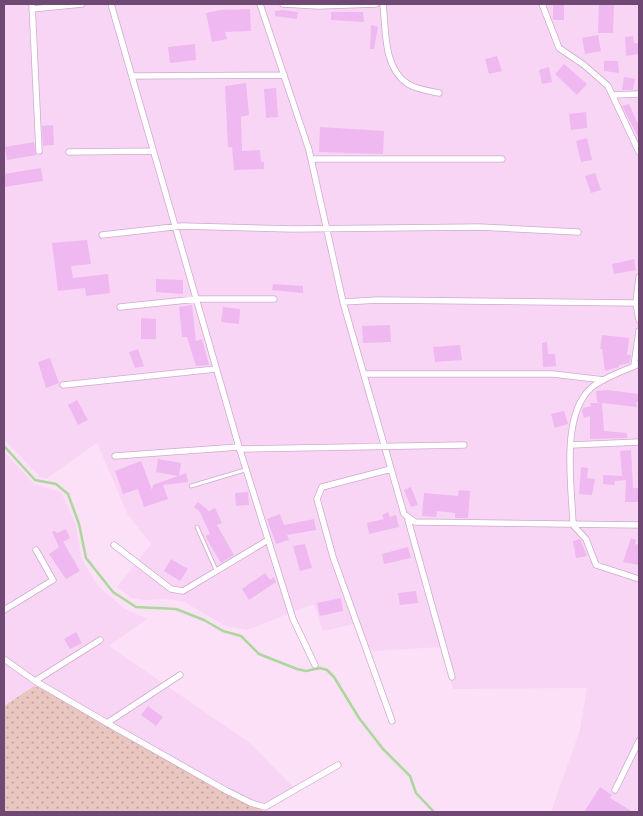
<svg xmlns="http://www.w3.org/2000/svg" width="643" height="816" font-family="Ubuntu,sans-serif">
  <defs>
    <pattern id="grass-dots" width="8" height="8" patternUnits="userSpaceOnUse" patternTransform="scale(1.25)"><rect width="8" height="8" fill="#e9c6bf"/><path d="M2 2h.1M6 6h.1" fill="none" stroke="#c1a3a0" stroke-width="1.8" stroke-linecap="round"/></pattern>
  </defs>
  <rect width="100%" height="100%" fill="#fce0f7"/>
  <path fill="#f8d5f4" d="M4 4H639V812H551L580 730 587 688 453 689 441 647 372 651 354 624 323 631 314 604 247 630 226 626 184 602 170 599 143 600 131 598 117 587 151 544 128 515 97 443 46 479 40 477 4 439Z
    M4 452 34 484 61 492 76 525 82 560 99 587 124 608 147 619 109 646 250 743 297 791 265 812 34 686 4 706Z"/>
  <path fill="url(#grass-dots)" d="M34 686 40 688 265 812H4V706Z"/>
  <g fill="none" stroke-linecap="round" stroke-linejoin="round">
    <path stroke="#acd79c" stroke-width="2.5" d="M4 446 35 480 56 484 68 494 79 524 86 558 113 592 136 607 176 609 204 620 223 631 241 636 259 654 297 669 306 671 320 668 327 670 334 677 359 718 383 749 410 776 416 793 434 812"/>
  </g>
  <path fill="#efb8f1" d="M553 4H564V20H553Z
    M599 4H614L613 33H598Z
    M250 9 251 31 225 32 227 39 212 42 206 13 220 10Z
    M283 10 298 12 297 19 275 16V11Z
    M331 12H363L364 22 331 20Z
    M371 25 378 27 374 49H370Z
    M598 35 601 51 585 54 582 38Z
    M633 36 634 43H639V54L626 56 625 37Z
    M195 44 196 60 170 63 168 47Z
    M497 56 502 71 489 74 485 59Z
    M604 61H618L619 73 604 71Z
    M564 64 587 84 577 95 555 74Z
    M549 67 552 82 542 84 539 70Z
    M624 77 635 79 633 90H622Z
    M246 83 249 115 241 117 242 151 260 150 261 162H264V169L234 170 232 147H228L225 86Z
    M276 88 278 117 266 118 264 89Z
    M629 104 639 126V139L622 106Z
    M586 112 587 128 571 130 569 114Z
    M53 125 54 145 43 146 42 126Z
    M320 127 384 131 383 154 319 152Z
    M587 138 592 160 581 162 576 141Z
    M34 142 36 155 7 160 5 147Z
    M41 168 43 181 4 187V174Z
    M595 173 601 190 591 193 585 176Z
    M87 240 91 264 71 266 73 278 108 274 110 293 86 296 85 288 58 291 52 243Z
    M634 259 636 270 614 274 612 264Z
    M156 279 183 280V294L156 292Z
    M273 284 303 286V293L272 290Z
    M192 305 196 341 202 339 209 365 196 366 187 337H182L179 307Z
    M223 307 240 309 239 324 221 322Z
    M141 318 156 319V339H141Z
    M390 325 391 342 363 343 362 326Z
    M602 335 629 338 627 355H631L630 363 619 365V367L605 371 602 349H600Z
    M547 342 548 354H555L556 366 543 367 542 343Z
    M460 345 462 360 435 362 433 347Z
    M138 349 144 366 135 368 129 352Z
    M50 358 59 383 46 388 38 362Z
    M607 390 639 394V402H636L637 407 602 403 604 431 627 433V438L590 439V416L584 418 582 411 583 408 591 406 590 403H600L597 402 596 391Z
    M77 400 88 420 78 425 68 405Z
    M564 411 568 424 555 428 551 414Z
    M631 450 633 488H639V502H625L626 480 615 481 614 485 603 484V475L622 476 620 451Z
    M158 459 181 463 179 476 186 473 188 482 163 485 168 499 144 507 138 489 123 494 115 471 141 461 152 490 153 485 178 476 156 472Z
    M581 467 588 468 587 478 595 479 592 495 579 494Z
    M411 487 418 505 411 507 404 490Z
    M459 490 470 491 468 518H455V513L437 511 436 517 422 516 424 493 458 496Z
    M248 492 249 505 236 506 235 493Z
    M198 502 209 511 215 508 222 523 217 525 234 555 221 563 205 536 210 534 200 512 194 507Z
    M388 512 390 517 396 515 399 527 369 534 367 523 384 519 382 515Z
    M280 514 284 525 314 519 316 530 287 535 289 540 276 544 267 519Z
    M66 529 70 538 63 542 80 571 66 579 49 554 59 547 52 532 55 531 57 533Z
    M631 538 636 540 635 544 639 545V565L623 562Z
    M580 539 587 556 576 558 573 541Z
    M305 544 312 568 300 571 293 546Z
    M408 547 411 558 384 564 382 554Z
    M171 559 188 569 180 581 164 571Z
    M265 573 270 580 274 577 276 582 249 600 242 589Z
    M416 591 418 603 400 605 398 593Z
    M341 598 343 611 320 616 317 603Z
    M76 632 82 643 70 649 64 639Z
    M148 706 163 717 156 726 141 715Z
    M600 787 612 795 610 798 633 812H584Z"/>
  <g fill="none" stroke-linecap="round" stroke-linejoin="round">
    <g stroke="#ceabcd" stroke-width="4.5">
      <path id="service" d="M191 486 245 470
        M197 527 216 570"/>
    </g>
    <g stroke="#ceabcd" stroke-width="7">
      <path id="minor" d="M32 4 39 151
        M111 4 239 447 244 449 464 445
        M260 4 309 150 343 302 404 514 415 522 639 525
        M283 4 318 6 376 4
        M383 4C386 30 383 68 408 84 416 89 429 91 439 93
        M542 4 559 48 584 65 608 86 639 152
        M32 9 82 4
        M133 76 284 75
        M613 95 639 94
        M69 152 153 151
        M311 159H502
        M102 235 182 226 293 229 479 227 578 232
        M639 277 636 303 639 320
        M343 302 378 300 636 303
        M120 307 197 299H274
        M639 364C624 371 604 377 591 388 560 416 572 487 573 525L586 539 596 565 639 579
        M634 366 639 331
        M364 374H553L604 380
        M63 385 216 369
        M571 445 639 442
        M115 456 239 447 293 619 315 665
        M391 469 322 487 317 499 333 557 392 721
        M408 520 452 677
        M114 545 171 589 183 591 268 540
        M4 610 53 580 36 550
        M4 659 35 681 100 640
        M180 675 107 723 227 791 251 803 265 807 338 765
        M35 681 107 723
        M615 790 639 741"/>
    </g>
    <use href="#service" stroke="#fff" stroke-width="3"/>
    <use href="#minor" stroke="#fff" stroke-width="5.5"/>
  </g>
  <rect width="643" height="816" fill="none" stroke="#6f4873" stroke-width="10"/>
</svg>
